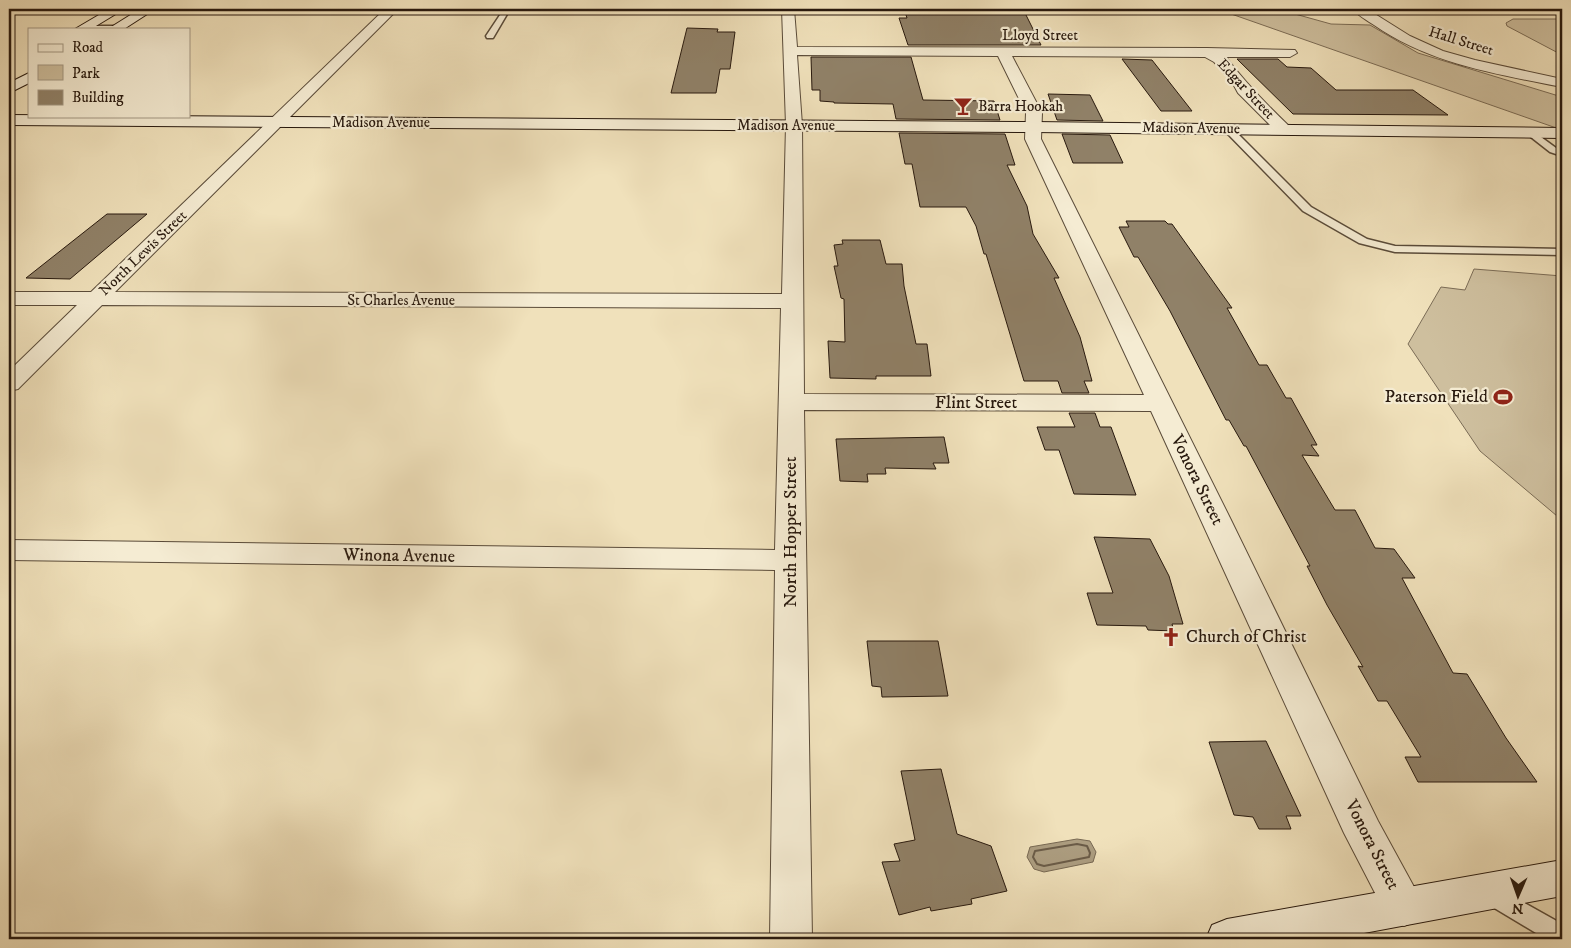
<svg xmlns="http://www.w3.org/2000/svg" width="1571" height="948" font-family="'IM FELL DW Pica',serif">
  <rect width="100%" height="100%" fill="#f0e1bb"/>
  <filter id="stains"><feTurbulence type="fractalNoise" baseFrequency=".004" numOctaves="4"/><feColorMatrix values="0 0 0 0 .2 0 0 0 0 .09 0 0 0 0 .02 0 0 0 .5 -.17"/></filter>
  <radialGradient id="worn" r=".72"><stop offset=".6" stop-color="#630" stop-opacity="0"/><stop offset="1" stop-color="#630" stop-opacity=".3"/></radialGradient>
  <path fill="#cebf9e" stroke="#7b6c56" d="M1217 9H1277L1331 24 1370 25 1418 53 1562 97V130Z
    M1513 19H1562V55L1507 26 1506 23Z
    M1474 269 1562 276V518L1557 516 1480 451 1408 344 1441 287 1465 290Z"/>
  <path fill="#ac9d80" stroke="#776852" d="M1077 839 1090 841 1096 852 1093 862 1044 872 1034 869 1027 857 1030 847Z"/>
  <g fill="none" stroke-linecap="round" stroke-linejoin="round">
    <path stroke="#6a5b47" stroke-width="2" d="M1077 844 1087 846 1090 853 1089 857 1044 866 1037 864 1033 857 1035 851Z"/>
  </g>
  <path fill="#908168" stroke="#28190e" d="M904 9H1019L1024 11 1041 45H908L899 18H907Z
    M687 28 718 29 717 32H735L730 69H720L716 93H671Z
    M811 57H911L923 100 994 101 1000 120 896 119 893 104 834 103V102L820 101V90H812Z
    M1122 59 1152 60 1192 111H1161Z
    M1237 59H1278L1287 67 1311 68 1336 90H1413L1448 115 1293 114Z
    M1048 94 1090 95 1103 121 1057 120Z
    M899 133 1005 134 1015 165H1007L1027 206 1033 234 1059 278H1054L1080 337 1092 381H1084L1089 393H1062L1058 381H1024L986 254H984L976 226 966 207H920L912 164H905Z
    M1062 134 1110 135 1123 163H1073Z
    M107 214H147L70 279 26 278Z
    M1126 221H1165L1168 224H1172L1232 308H1227L1259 365H1267L1286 398H1291L1317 445H1311L1319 456 1302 455 1335 510H1355L1375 548 1394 549 1415 578H1402L1453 673 1467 674 1506 738 1537 782H1418L1405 757H1421L1387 701H1378L1358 666 1363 667 1327 605 1307 566H1310L1246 446H1244L1229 420H1226L1170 311 1138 257H1134L1119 227H1129Z
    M842 240H880L886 264H902L904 286 916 344H927L931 376H876V379L830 378 828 341 845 342 844 299 841 298 834 266H838L834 245 843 244Z
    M1069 413H1095L1100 427H1111L1136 495 1074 494 1059 450H1045L1037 427H1075Z
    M944 437 949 463H933L936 469 885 468 886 474H867L868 482 840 481 836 439Z
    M1094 537 1150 539 1169 576 1183 624H1172L1174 631 1148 630 1146 626 1097 625 1087 593H1113Z
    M867 641H938L948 696 882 697 881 687 872 686Z
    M1266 741 1301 816H1286L1291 829H1259L1253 817 1234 815 1209 742Z
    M941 769 957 834 991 846 1007 891 971 899 972 904 931 911 930 907 899 915 882 862 900 861 894 844 915 840 901 771Z"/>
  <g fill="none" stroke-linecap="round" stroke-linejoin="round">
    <g stroke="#5a4b39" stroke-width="3">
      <path id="lane" d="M504 9H510L493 38H487L486 36Z
        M84 26H116L120 28 81 29Z
        M1227 125 1230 126 1311 207 1367 239 1395 246 1562 249V255L1395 252 1359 243 1303 211 1224 130 1223 128Z
        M1530 129 1556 148 1562 150V156L1550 152 1527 134V130Z
        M1494 886 1562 924V939H1546L1486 903 1483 896 1486 889Z"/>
    </g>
    <g stroke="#5a4b39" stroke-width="2">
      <path id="street" d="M385 9H398L115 292 782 294 786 125 782 9H794L797 47 1207 48 1295 50 1297 53 1290 57H1226C1244 81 1266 104 1289 126L1291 129 1289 132H1277L1238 93 1231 80 1214 62 1205 57 1012 56 1042 113 1041 139 1230 518 1378 821 1425 907 1419 920 1404 926 1389 920 1344 833 1151 411 804 410 812 939H770L775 570 9 560V540L775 550 781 308 102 305 18 389 9 391V371L77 305H9V292H91ZM797 55 998 56 1026 113 1025 139 1144 395 804 394 802 125Z
        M1353 9H1367L1410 36 1443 51 1475 60 1562 79V87C1497 74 1430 64 1374 25 1367 20 1358 16 1353 9Z"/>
    </g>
    <g stroke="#28190e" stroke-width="2">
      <path id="secondary" d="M109 9H124L91 29H75Z
        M140 9H155L124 29H108Z
        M29 73V83L9 93V83Z
        M9 115 1034 122 1562 128V138L1034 132 9 125Z
        M1562 860V896L1332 939H1206L1212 925 1227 919Z"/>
    </g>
    <use href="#lane" fill="#f5ecd3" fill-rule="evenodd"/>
    <use href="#street" fill="#f5ecd3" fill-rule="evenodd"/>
    <use href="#secondary" fill="#f5ecd3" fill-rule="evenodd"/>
  </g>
  <defs>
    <g id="bar-bare" transform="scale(1.5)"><path d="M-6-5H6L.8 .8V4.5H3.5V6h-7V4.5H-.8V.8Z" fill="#8f2418" stroke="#f5ecd3" stroke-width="2.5" paint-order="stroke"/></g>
    <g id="stadium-bare" transform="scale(1.5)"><path d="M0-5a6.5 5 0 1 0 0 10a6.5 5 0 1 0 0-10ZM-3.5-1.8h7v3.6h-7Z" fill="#8f2418" stroke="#f5ecd3" stroke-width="2.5" paint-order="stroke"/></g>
    <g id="church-bare" transform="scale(1.5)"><path d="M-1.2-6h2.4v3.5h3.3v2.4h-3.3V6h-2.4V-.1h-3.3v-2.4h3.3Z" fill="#8f2418" stroke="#f5ecd3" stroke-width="2.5" paint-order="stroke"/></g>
  </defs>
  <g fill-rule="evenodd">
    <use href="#bar-bare" x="963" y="106"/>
    <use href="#stadium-bare" x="1503" y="397"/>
    <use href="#church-bare" x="1171" y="637"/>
  </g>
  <g text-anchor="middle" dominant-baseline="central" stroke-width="4.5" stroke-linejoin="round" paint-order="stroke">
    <g font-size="15" fill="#28190e" stroke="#f5ecd3">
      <text x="1040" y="35">Lloyd Street</text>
      <text transform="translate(1461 41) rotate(17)">Hall Street</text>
      <text transform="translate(1246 89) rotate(47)">Edgar Street</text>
      <text x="381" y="122">Madison Avenue</text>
      <text x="786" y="125">Madison Avenue</text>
      <text transform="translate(1191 128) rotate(1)">Madison Avenue</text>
      <text transform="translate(143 253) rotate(-44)">North Lewis Street</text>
      <text x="401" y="300">St Charles Avenue</text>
    </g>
    <g font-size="15" fill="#28190e" stroke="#f5ecd3" text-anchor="start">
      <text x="978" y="106">Barra Hookah</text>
    </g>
    <g font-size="18" fill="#28190e" stroke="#f5ecd3" text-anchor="end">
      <text x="1488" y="397">Paterson Field</text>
      <text x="1186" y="637" text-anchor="start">Church of Christ</text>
    </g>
    <g font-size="18" fill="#28190e" stroke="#f5ecd3">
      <text x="976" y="403">Flint Street</text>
      <text transform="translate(1197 480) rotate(64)">Vonora Street</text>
      <text transform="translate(791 532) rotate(-90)">North Hopper Street</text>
      <text transform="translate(399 556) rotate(1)">Winona Avenue</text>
      <text transform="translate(1372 845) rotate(63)">Vonora Street</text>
    </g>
  </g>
  <rect width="1571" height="948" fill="none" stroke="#f0e1bb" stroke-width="30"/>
  <rect x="10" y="10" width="1551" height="928" fill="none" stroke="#28190e" stroke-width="2.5"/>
  <rect x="15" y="15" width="1541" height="918" fill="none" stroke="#28190e"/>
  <rect x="28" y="28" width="162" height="90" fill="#f5ecd3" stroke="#a39884"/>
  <rect x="38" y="44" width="25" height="8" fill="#f5ecd3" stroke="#a39884"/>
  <text x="72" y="52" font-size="15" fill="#28190e">Road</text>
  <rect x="38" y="65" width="25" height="15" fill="#cebf9e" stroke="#a39884"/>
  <text x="72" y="78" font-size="15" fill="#28190e">Park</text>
  <rect x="38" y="90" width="25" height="15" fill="#908168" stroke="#a39884"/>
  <text x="72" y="102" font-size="15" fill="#28190e">Building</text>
  <g transform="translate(1518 896) rotate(182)" stroke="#f5ecd3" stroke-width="4" paint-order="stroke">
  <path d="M0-4L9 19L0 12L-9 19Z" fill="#28190e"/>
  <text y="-8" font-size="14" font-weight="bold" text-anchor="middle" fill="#28190e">N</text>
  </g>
  <rect width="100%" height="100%" filter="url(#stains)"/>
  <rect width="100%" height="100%" fill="url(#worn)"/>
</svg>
